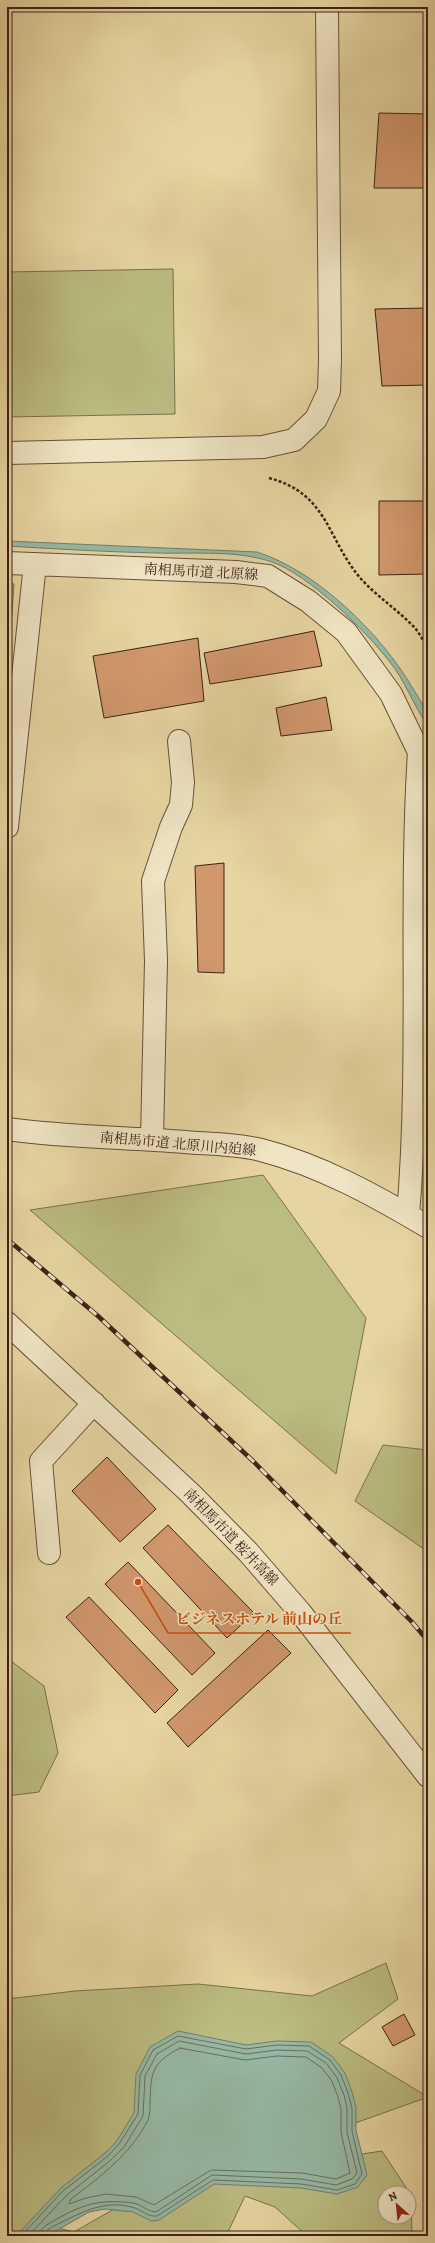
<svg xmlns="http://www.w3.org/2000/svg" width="435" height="2243" font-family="Alegreya,'Noto Serif JP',serif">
  <rect width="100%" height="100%" fill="#e6d5a2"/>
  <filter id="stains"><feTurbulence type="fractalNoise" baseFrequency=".005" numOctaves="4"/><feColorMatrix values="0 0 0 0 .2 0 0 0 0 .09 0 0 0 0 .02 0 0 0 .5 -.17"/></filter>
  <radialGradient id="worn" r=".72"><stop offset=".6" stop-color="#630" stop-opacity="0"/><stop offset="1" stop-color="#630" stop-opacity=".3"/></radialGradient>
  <path fill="#bbbc81" stroke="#7c6f4c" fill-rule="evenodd" d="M173 269 175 414 7 417V272Z
    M7 583 14 584 7 683Z
    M263 1175 366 1318 336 1474 30 1210Z
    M383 1445 428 1450V1552L355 1501Z
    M7 1658 44 1686 58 1753 39 1792 7 1796Z
    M386 1963 398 1999 339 2043 428 2097 347 2126 152 2111 46 2225 74 2232 203 2158 342 2157 382 2151 411 2195 412 2236H307L275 2207 245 2196 226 2236H7V1999L75 1991 198 1984 312 1996ZM385 2193H409V2217H385Z"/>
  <path fill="#96b9a5" stroke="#737d6c" d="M7 541 257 552C317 571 381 634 412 687 420 700 428 711 428 726 413 705 405 680 389 661 365 630 309 575 272 562 237 550 195 554 158 553 108 552 57 549 7 546Z
    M178 2031 246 2045 277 2041 311 2042 333 2057 345 2073 352 2092 356 2107V2130L367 2175 358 2187 337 2194 301 2188 214 2184 159 2220 151 2221 133 2212 105 2209 89 2212 47 2236H16L61 2188 105 2153 116 2142 134 2113 136 2074 150 2047Z"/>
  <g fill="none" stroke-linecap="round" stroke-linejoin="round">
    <path stroke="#6a6e5e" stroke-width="1" d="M180 2048 245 2060 277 2056 306 2057 322 2068 332 2081 338 2097 341 2109V2132L350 2173 336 2179 302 2173 211 2170 154 2205 136 2197 106 2194 86 2198 69 2204 71 2199C101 2176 130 2155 148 2120 150 2115 150 2108 150 2102 151 2071 152 2063 180 2048Z
      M21 2236 63 2191 108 2156 119 2144 138 2114 140 2075 153 2050 178 2036 246 2049 277 2045 309 2046 330 2060 341 2075 348 2093 352 2108V2131L362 2174 355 2184 337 2190 301 2184 213 2180 157 2216C148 2217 143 2211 135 2208 107 2199 84 2211 60 2223 54 2226 45 2229 45 2236
      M28 2236 67 2195 111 2160 124 2147 143 2116 145 2076 157 2054 179 2041 246 2054 277 2050 307 2051 326 2063 337 2078 344 2095 347 2108V2132L357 2173 352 2179 336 2185 301 2179 212 2175 156 2212C148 2212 141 2204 133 2203 94 2198 77 2207 45 2226L41 2230 40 2236"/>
  </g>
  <path fill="#d1976d" stroke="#3e2216" d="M379 113 428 114V188H374Z
    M428 308V385L382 386 375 309Z
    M379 501H428V574L379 575Z
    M314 631 322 666 210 684 204 653Z
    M198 638 204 701 104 718 93 656Z
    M326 697 332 730 281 736 276 708Z
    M224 863V973L198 972 195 866Z
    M107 1457 156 1509 120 1542 72 1491Z
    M168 1525 254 1613 227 1638 143 1548Z
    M128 1562 215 1653 192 1675 105 1584Z
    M89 1597 178 1690 155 1713 66 1617Z
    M268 1630 291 1653 188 1747 167 1723Z
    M404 2014 415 2035 393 2046 382 2027Z"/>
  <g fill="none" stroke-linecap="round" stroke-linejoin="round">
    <g stroke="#684f39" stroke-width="24">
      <path id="minor" d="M7 453 263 447 294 440 316 419 329 391 330 360 327 7
        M7 563 236 572 268 576 308 601 346 632 391 694 419 752 428 753
        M7 827 35 564
        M7 1129C70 1138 134 1137 197 1143 218 1144 241 1145 261 1150 320 1165 376 1196 428 1227
        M152 1139 156 961 153 881 171 827 181 805 183 782 179 741
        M408 1215C421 1061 409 906 419 752
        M7 1323 191 1494 248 1552 300 1612 428 1776
        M49 1553 41 1461 94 1403"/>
    </g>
    <path stroke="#3e2216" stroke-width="2.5" stroke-dasharray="3 2" stroke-linecap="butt" d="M269 478C330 494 327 542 363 581 379 598 399 611 415 628 420 634 424 642 428 649"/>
    <use href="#minor" stroke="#efe4c3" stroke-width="22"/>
    <g stroke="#3e2216" stroke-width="4.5">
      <path id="rail" d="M7 1239 98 1316 253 1461 412 1622 428 1641"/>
    </g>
    <use href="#rail" stroke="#efe4c3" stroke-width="3" stroke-dasharray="9" stroke-linecap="butt"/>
  </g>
  <g text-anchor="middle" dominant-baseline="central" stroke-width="3" stroke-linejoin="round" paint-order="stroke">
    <g font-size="14" fill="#3e2216" stroke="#efe4c3">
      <text transform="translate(201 572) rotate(3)">南相馬市道 北原線</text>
      <text transform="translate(178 1144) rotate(5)">南相馬市道 北原川内廹線</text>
      <text transform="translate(231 1537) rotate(46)">南相馬市道 桜井高線</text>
    </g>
  </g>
  <path fill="none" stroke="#c64e0e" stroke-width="1.5" d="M138 1582L168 1633H351"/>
  <circle fill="#c64e0e" stroke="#efe4c3" stroke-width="1.5" cx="138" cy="1582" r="4"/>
  <g font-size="15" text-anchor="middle" font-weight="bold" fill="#c64e0e" stroke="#efe4c3" stroke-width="3" stroke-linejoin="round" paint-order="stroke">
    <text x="259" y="1624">ビジネスホテル 前山の丘</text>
  </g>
  <rect width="435" height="2243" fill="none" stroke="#e6d5a2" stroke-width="24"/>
  <rect x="8" y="8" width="419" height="2227" fill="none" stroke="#3e2216" stroke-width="2"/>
  <rect x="12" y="12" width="411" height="2219" fill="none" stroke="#3e2216"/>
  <g transform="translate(397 2205) rotate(333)"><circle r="19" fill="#efe4c3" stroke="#a8967e"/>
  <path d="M0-3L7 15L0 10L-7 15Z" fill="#8f2418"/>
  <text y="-6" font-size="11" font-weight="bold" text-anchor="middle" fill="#3e2216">N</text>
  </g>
  <rect width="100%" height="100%" filter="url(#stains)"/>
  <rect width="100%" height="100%" fill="url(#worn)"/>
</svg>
